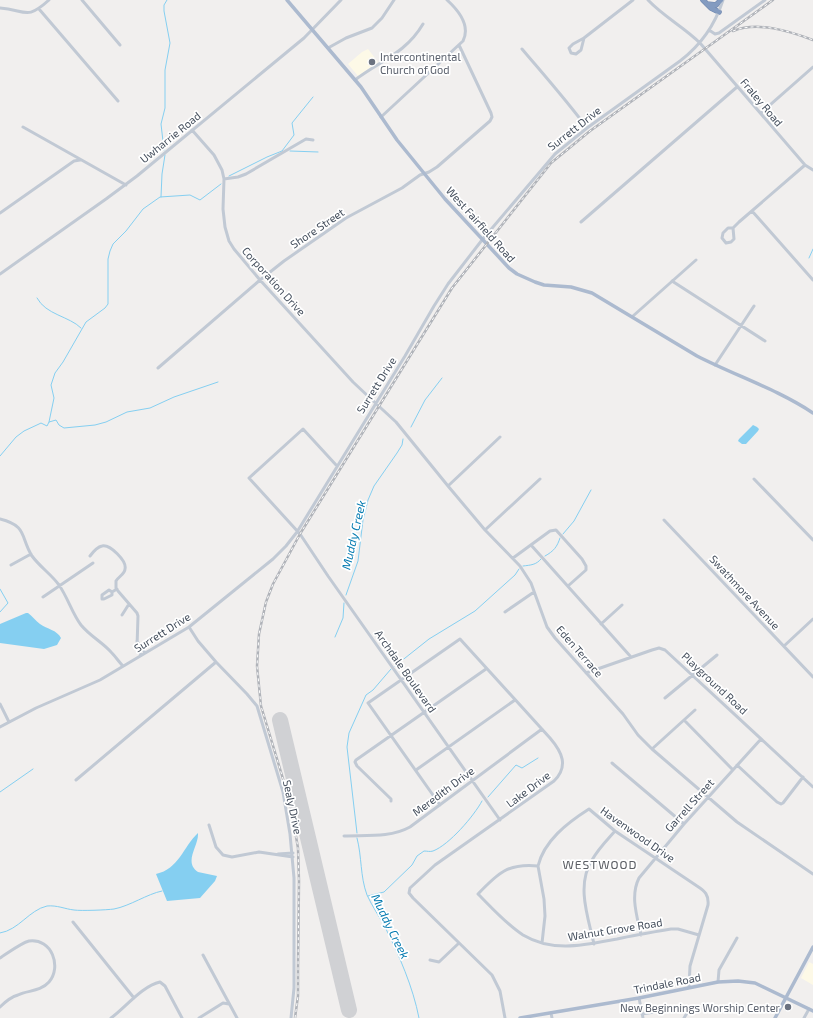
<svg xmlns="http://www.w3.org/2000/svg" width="813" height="1018" font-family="'Exo 2',sans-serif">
  <rect width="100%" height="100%" fill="#f1efee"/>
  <path fill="#fdf9e7" d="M368 49 378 62 358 76 348 64 362 52Z
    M809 962 813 964V985L801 978Z"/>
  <path fill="#85cff1" d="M753 425 757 427 759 429 758 431 746 444H742L738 441 739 439Z
    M26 613H28C32 616 36 621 40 624 47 629 57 630 61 638L57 645 44 649 0 643V624Z
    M198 833C199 846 183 862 198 872L217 876 215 881 200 898 167 901 156 874C179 869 183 847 198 833Z"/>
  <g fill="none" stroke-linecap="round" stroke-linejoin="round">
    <path stroke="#85cff1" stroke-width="1" d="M164 150 161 124 165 108V70L170 43 164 11V5L167 0
      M282 151 294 135 292 123 313 97
      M290 151 318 152
      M229 176 267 157 282 151
      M161 197 162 174 165 155
      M809 258 813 249
      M37 298C46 315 69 316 81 328
      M49 422 54 398 51 385 55 373 63 362 86 322 105 308 108 304V259L110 251 113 244 126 231 143 209 160 197 190 195 200 200 221 184
      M411 427 425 400 442 378
      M0 456 16 437 24 431 39 424 41 423 47 426 49 422 56 420 59 425 64 428 95 425 106 422 127 412 150 408 174 397 218 382
      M563 534 574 521 591 490
      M545 556C554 551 557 547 560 538
      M523 566C531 565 536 565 541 559
      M0 589 8 603 0 612
      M346 595 358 561 363 520 368 500 374 486 397 453 402 445 403 439
      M335 637 343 618 344 603
      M395 666 429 639 475 611 515 575 519 569
      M0 792 33 769
      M488 797 516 765 522 768 538 758
      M357 833 347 747 349 733 366 695 373 690 391 669
      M357 838C362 857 360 876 367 895 372 906 379 916 385 927 399 955 413 987 419 1018
      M368 896 384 892 412 865 417 856 424 851C427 851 430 852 433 851 449 845 474 816 482 801
      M0 933C19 930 29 910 47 906 57 905 65 909 74 910 81 911 107 910 114 909 130 906 147 894 162 891"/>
    <path stroke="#d0d1d4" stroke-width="16" d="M280 720 349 1010"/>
    <g stroke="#6e85ac" stroke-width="5.5">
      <path id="highway" d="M703 0 711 8 719 12
        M707 4 716 5 721 0"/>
    </g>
    <path stroke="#c1c9d4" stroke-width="3" d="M82 0 120 45
      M648 0C664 17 684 27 700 43L805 165 813 170
      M0 8C26 10 26 21 49 0
      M39 9 118 101
      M709 30 715 34 719 33 765 0
      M584 38 581 50 576 54 571 53 569 48 573 44 584 38 633 0
      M328 48 346 38 372 28 382 18 394 0
      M522 49C544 75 567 101 587 128
      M355 80C380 61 406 53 423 24
      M761 113 813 67
      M381 117 463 41C471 25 458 10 447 0
      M23 127 126 185
      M192 130 214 155 222 170 224 179 223 209 225 227 229 241 234 249 260 280 353 382 370 398 396 422 448 486 485 530 520 566 531 583 547 627 555 638 623 714 638 735 652 749 737 822 813 874
      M224 179 238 177 246 174 306 139 313 140
      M752 211 813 280
      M0 213 74 161 80 160
      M581 222 737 87
      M728 228H733L734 239 731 242 726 243 722 238 723 233Z
      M733 228 739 222 805 165
      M0 274 106 199 137 176 304 38 341 0
      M672 281 765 341
      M633 316 696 260
      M715 365 754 306
      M158 368 260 280 284 261 346 218 402 188 420 175 429 172 437 167 490 121 492 117 491 113 459 45
      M337 466 303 429 249 478 300 534 328 576 500 820
      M754 479 813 540
      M448 486 500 437
      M0 519C28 526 20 537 32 556 40 567 51 574 59 585 68 598 72 613 81 625 90 636 102 642 111 652 115 656 119 662 123 666
      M664 520 813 677
      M485 530 540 479
      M531 545 631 657
      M90 556C93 552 97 547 102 546 110 544 127 561 125 569 125 574 118 577 116 581V588L118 591 137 613 138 616 137 647 141 655
      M513 558 550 531 556 530 582 559 586 566V570L568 586
      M11 565 31 554
      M112 592 109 590 102 595V599H104L112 595V592L117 589
      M43 597 93 563
      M505 612 534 592
      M122 615 129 604
      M601 624 622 605
      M189 627 198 641 216 662 247 694 257 706 283 792 290 834 294 878V988L291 1018
      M137 641 145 653
      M784 646 813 619
      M586 673 652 650 659 648 665 650 813 787
      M665 698 717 655
      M0 704 9 722
      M684 720 733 770
      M0 727 36 708 100 680 189 627 273 559 286 546 297 532 405 356 434 306 448 284 482 240 555 154 587 128 680 61C701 45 715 25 723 0
      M652 749 695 710
      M612 763 684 824
      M737 765 777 802 781 804 783 803 803 777
      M416 770 515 700
      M76 780 216 662
      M391 801V799L357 766 355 762 356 760 486 669
      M440 805 368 703 460 639 550 738C562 752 569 766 554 781L435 865 410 888 409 893 413 898 492 975 500 991 505 1018
      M209 825 216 847 223 855 232 857 259 852 293 857
      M344 836C366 835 390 838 410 827L542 729
      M278 854 293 853
      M538 866C508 863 498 873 478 894 492 908 506 924 523 935 553 953 585 945 617 939 635 935 653 932 671 929H678L699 935
      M73 922 134 998
      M641 935C637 916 630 896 639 878L684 824 761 739
      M542 943 545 916 544 899 538 866C544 841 567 823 589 809L615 831 697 886C705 891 709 895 708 905L690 966 689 987
      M594 944C588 917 576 885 592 860 598 849 607 840 615 831
      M203 955 237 1018
      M0 958C8 953 21 943 29 941 52 938 62 967 49 982 40 992 28 990 18 995 11 997 5 1002 0 1007
      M430 960 439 962 459 943
      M718 982 719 970 737 938
      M639 998 643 1018
      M551 1013 552 1018
      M642 1014 660 1011
      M111 1018C125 1008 142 986 160 982L165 986 182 1018
      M199 1018 223 1003 229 1004
      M684 1018 687 1013
      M804 1018 809 1009"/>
    <path stroke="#acbacf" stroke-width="3.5" d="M287 0 361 87 397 140 445 199 509 268 517 274 535 282 544 285 571 287 592 293 697 356C736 376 777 389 813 413
      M520 1018 639 998 718 982 738 981 755 983 813 1011
      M775 1018 813 947"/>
    <use href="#highway" stroke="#839bc0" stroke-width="4.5"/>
    <g stroke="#b0b3b9" stroke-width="2.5">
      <path id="rail" d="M733 31C758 21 789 31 813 40
        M295 1018 298 996V969L299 881 298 848 290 802 261 706 257 666 259 634 266 602 273 584 300 534 452 288 551 163 590 131 773 0"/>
    </g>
    <use href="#rail" stroke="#fff" stroke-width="1" stroke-dasharray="3" stroke-linecap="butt"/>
  </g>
  <g fill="#6b7280" stroke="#fff" stroke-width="1.5">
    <circle cx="372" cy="62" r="4"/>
    <circle cx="788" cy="1007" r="4"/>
  </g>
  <g text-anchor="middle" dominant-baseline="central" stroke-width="3.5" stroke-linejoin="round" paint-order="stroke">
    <g font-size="11" fill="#5b616d" stroke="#fff" text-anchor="start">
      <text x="380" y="56">Intercontinental<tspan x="380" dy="13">Church of God</tspan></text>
      <text x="780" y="1007" text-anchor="end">New Beginnings Worship Center</text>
    </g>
    <g font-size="11" fill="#454f5d" stroke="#fff">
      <text transform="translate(762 102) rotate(50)">Fraley Road</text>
      <text transform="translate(574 128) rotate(-38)">Surrett Drive</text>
      <text transform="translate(170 137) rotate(-39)">Uwharrie Road</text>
      <text transform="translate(481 224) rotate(48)">West Fairfield Road</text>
      <text transform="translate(317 228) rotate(-34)">Shore Street</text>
      <text transform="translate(274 281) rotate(48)">Corporation Drive</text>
      <text transform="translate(376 385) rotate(-58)">Surrett Drive</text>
      <text transform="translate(745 592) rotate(47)">Swathmore Avenue</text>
      <text transform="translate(162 632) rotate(-32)">Surrett Drive</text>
      <text transform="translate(580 651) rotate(49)">Eden Terrace</text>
      <text transform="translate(406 671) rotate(55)">Archdale Boulevard</text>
      <text transform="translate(715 683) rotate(43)">Playground Road</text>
      <text transform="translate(528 789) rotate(-37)">Lake Drive</text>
      <text transform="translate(443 791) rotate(-37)">Meredith Drive</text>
      <text transform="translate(689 805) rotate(-48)">Garrell Street</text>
      <text transform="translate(293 807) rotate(78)">Sealy Drive</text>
      <text transform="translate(638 834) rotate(35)">Havenwood Drive</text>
      <text transform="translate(615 929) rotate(-9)">Walnut Grove Road</text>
      <text transform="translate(667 983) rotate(-11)">Trindale Road</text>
    </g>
    <g font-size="12" font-style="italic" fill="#057bb1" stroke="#fff">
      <text transform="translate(353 535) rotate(-77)">Muddy Creek</text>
      <text transform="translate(391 926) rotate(64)">Muddy Creek</text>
    </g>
    <g font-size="12" letter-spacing="1" fill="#5b5e64" stroke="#fff">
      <text x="600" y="864">WESTWOOD</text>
    </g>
  </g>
</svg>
